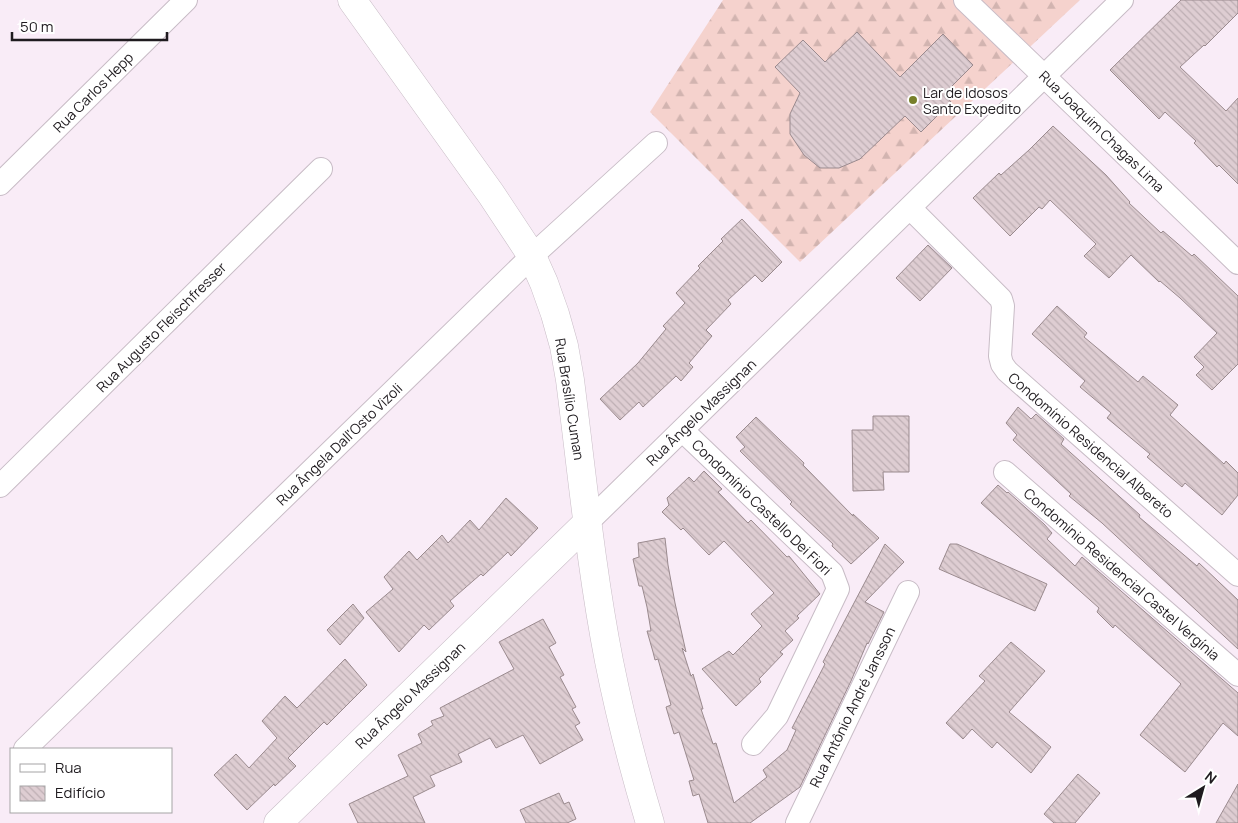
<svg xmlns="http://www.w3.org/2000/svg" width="1238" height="823" font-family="Manrope,sans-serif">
  <defs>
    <pattern id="forest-firs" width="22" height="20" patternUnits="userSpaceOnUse" patternTransform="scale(1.25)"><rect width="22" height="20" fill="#f5d2cd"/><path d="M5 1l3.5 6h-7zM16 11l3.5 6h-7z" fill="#d2b4b0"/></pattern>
    <pattern id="building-back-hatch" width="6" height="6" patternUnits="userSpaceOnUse" patternTransform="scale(1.25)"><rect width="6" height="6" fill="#decdd2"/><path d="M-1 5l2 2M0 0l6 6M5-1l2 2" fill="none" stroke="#beafb4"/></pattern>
  </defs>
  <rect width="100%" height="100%" fill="#f9ecf7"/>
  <path fill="url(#forest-firs)" d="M723 0H1080L800 262 650 112Z"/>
  <path fill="url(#building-back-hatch)" stroke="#9a8a8e" d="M1181 0H1238V13L1205 46 1204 45 1180 67 1226 111 1238 98V184L1219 165 1217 167 1194 143 1196 141 1165 112 1159 119 1110 70Z
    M857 32 900 77 943 34 973 65 944 94 951 102 921 132 905 116 860 159 839 168H820L804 155 790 134V114L800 93 775 67 803 40 825 62Z
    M1053 126 1106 175 1130 202 1129 203 1161 233 1163 231 1192 256 1194 254 1238 296V364L1212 390 1196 375 1204 367 1194 357 1217 333 1180 298 1160 281 1159 282 1131 255 1109 278 1084 256 1096 244 1050 200 1042 209 1039 207 1010 236 973 198 999 173 1001 175 1029 150Z
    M742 219 782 262 762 282 755 275 728 300 731 304 706 330 712 336 689 363 693 367 681 381 676 376 643 407 639 402 620 420 600 399 638 363 666 329 663 326 685 303 676 293 700 268 698 266 723 241 721 239Z
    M928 245 952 268 920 301 896 278Z
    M1057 306 1087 333 1084 337 1138 382 1143 376 1178 405 1170 415 1224 464 1226 461 1238 473V495L1222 515 1185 483 1182 487 1147 457 1150 454 1107 418 1111 413 1080 387 1085 381 1032 334Z
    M1018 407 1031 419 1036 414 1064 439 1061 444 1140 515 1139 517 1197 566 1199 563 1238 600V649L1102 523 1069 496 1071 494 1013 440 1017 435 1006 423Z
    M873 416H909V472H883L884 490 853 491 852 430H873Z
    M756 417 804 463 803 465 853 516V514L879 538 851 564 832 546 833 544 790 504 792 502 740 451 745 447 736 437Z
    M704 471 722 489 718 492 748 523 751 520 787 557 789 556 820 594 797 616 799 618 785 631 793 640 780 652 783 654 759 679 761 682 736 706 702 669 729 651 733 655 762 626 751 614 774 593 724 541 709 555 683 528 681 530 662 512 669 505 667 498 689 477 694 482Z
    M998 485 1007 493 1008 492 1044 524 1052 533 1047 539 1075 566 1082 557 1238 693V736L1223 723 1185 772 1140 735 1181 684 1115 625 1113 628 1097 612 1099 608 981 503Z
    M506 498 538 528 511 556 508 552 483 576 481 574 450 601 454 606 429 630 424 625 399 652 366 612 393 589 384 577 409 551 417 560 442 535 448 543 470 520 479 530Z
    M665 538 668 565 675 603 686 652 682 648 691 676 693 674 703 709H701L713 744 716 743 734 803 767 777 763 770 787 750 796 730 792 728 825 664 823 662 885 544 904 562 865 602 884 612 868 644 867 643 851 681 800 787 750 823H708L699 794 693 796 689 781 694 780 679 732 674 734 666 707 671 705 658 659 655 660 653 652 647 631H651L647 607 642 586H639L633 559 639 557 638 543Z
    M950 544H957L1047 584 1035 611 939 569Z
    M353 604 364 618 340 645 327 630Z
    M543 619 556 643 549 647 564 675 560 677 576 707 572 709 580 723 575 726 583 740 540 764 523 735 496 748 490 738 458 754 462 762 430 776 435 786 413 797 425 823H358L349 804 408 776 398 755 422 743 418 734 433 725 431 721 444 716 440 708 514 669 499 642Z
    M1011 642 1045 671 1009 712 1051 747 1031 773 997 742 992 748 972 729 963 739 946 723 985 681 979 676Z
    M345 659 367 685 327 725 324 722 288 758 296 766 275 786 274 784 247 810 214 775 236 754 249 768 277 738 262 721 285 696 297 708Z
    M1078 774 1100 793 1075 823H1054L1044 814Z
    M1238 784V823H1216Z
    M559 793 564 804 569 802 576 819 567 823H526L520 810Z"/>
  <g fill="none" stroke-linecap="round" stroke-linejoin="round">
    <g stroke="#c8bcc6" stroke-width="24">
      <path id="street" d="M965 0 1238 263
        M0 184 186 0
        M910 208 1001 299 1003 306 1000 356 1002 364 1007 371 1238 575
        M682 430 832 573 838 589 777 716 753 744
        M1005 472 1238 675
        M0 486 321 169
        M588 522 1122 0
        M25 749 532 256 656 143
        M797 823 908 592"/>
    </g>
    <g stroke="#c8bcc6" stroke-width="29">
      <path id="secondary" d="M352 0 491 194 532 256 544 283 555 314 564 346 570 380C582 474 591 569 609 661 620 716 634 770 650 823
        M278 823 588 522"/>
    </g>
    <use href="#street" stroke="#fff" stroke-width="22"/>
    <use href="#secondary" stroke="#fff" stroke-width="28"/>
  </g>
  <circle fill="#78802b" stroke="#fff" stroke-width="2" cx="913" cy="100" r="5"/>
  <g text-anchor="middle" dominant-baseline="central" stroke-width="4" stroke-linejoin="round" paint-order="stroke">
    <g font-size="14" fill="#1f1b1f" stroke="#fff">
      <text transform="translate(93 92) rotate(-45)">Rua Carlos Hepp</text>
      <text transform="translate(1102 131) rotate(44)">Rua Joaquim Chagas Lima</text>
      <text transform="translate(161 327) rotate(-45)">Rua Augusto Fleischfresser</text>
      <text transform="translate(570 399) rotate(81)">Rua Brasílio Cuman</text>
      <text transform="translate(701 412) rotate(-44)">Rua Ângelo Massignan</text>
      <text transform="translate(339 444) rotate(-44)">Rua Ângela Dall'Osto Vizoli</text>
      <text transform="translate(1091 445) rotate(41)">Condomínio Residencial Albereto</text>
      <text transform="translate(762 507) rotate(44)">Condomínio Castello Dei Fiori</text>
      <text transform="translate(1122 574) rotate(41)">Condomínio Residencial Castel Vergínia</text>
      <text transform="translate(410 695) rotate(-44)">Rua Ângelo Massignan</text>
      <text transform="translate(852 707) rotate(-64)">Rua Antônio André Jansson</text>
    </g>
    <g font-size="14" fill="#1f1b1f" stroke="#fff" text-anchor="start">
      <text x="923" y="92">Lar de Idosos<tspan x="923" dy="16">Santo Expedito</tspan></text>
    </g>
  </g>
  <rect x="10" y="748" width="162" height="65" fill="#ffffff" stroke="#a5a4a5"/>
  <rect x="20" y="764" width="25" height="8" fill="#ffffff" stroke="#a5a4a5"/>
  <text x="55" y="773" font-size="15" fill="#1f1b1f">Rua</text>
  <rect x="20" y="786" width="25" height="15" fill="url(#building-back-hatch)" stroke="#a5a4a5"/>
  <text x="55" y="798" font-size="15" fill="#1f1b1f">Edifício</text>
  <g transform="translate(1203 788) rotate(37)" stroke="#ffffff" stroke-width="4" paint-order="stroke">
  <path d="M0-4L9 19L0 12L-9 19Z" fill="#1f1b1f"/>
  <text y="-8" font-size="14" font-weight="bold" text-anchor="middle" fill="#1f1b1f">N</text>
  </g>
  <path d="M12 32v8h155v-8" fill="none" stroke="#1f1b1f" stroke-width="2.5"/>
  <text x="20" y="32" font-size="15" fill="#1f1b1f" stroke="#ffffff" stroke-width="4" paint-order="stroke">50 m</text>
</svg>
